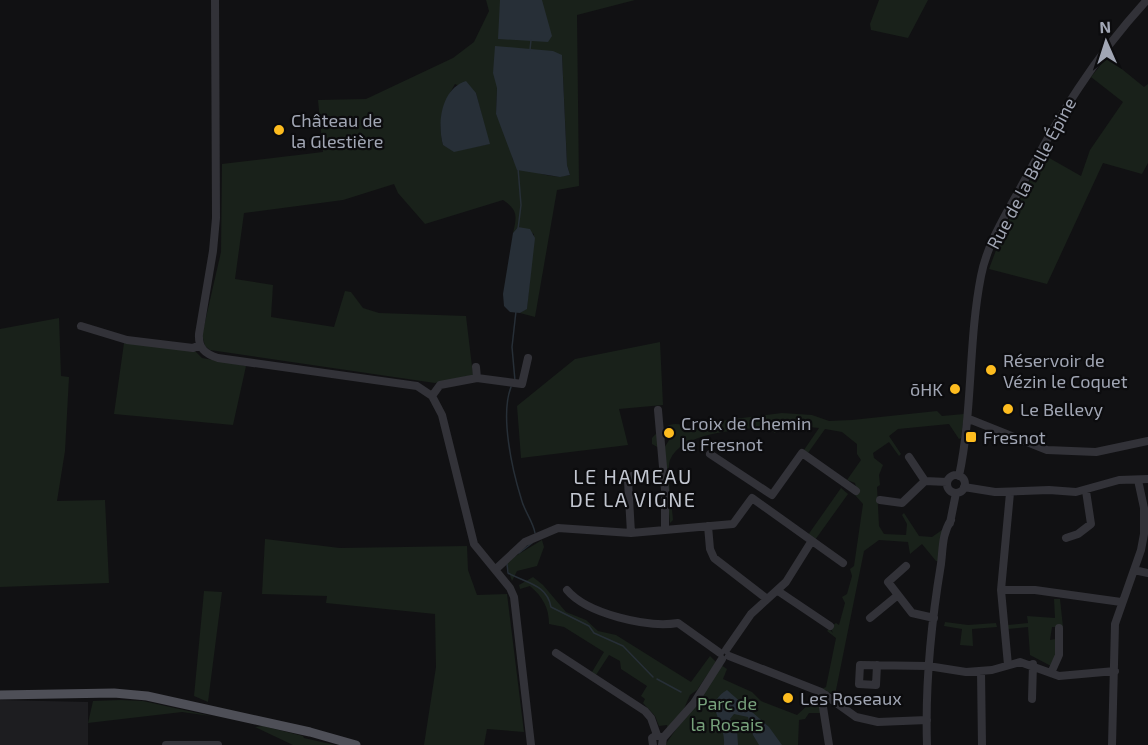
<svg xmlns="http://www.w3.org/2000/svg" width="1148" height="745" font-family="'Exo 2',sans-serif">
  <rect width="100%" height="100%" fill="#111113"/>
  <path fill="#1d1d20" d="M0 700 88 702V745H0Z"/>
  <path fill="#19211a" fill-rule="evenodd" d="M486 0H635L577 15 579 186 557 190 535 317 520 313 527 308 534 234 518 227 513 233C517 216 518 210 503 200L425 224 398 193 394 184 343 200 244 213 235 279 273 285 271 317 334 327 345 291 351 292 363 308 379 313 466 316 473 375 435 383 210 350 205 346 202 335 221 252 222 164 323 152 318 100 366 99 453 58 474 42 489 11ZM562 55 567 165 570 175C549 180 530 171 513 160L509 143 496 114 497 88ZM455 84 476 93 489 144 464 149 443 145C437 122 443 104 455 84Z
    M879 0H928L908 38 871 30 870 24Z
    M1107 57 1144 87 1148 84V163L1142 174 1103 163 1047 284 989 269 1005 226 1044 155 1081 176 1090 150 1123 102 1091 77Z
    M59 318 61 376 69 377 65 451 57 501 105 500 109 583 0 587V329Z
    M660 342 663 405 619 409 628 445 521 458 517 406 575 359Z
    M124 343 195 351 202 358 246 366 233 425 114 414Z
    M937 411 942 416 964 414 961 438 959 439 949 424 898 429 889 436 901 454 899 456 889 442 873 453 874 458 883 465 879 475 880 485 877 487 879 526 884 534 906 535 907 524 902 515 904 513 919 536 932 537 942 530 940 561H936L922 544 910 554 908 542 879 540 864 551 835 695 822 689 826 687 836 638 827 631 829 629 833 633 830 627 836 623 839 625 845 603 842 597 847 594 852 576 850 569 854 566 863 504 855 495 857 491 855 483 847 480 861 460 857 454V444L842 432 825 429 808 453 804 450 819 428 781 424 775 433 766 427C738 430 681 432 670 460 666 470 672 506 673 520L670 523 663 450 674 432 668 434 659 448 652 444V438C664 426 675 418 691 430L726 420 782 413 812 415 829 421 852 420Z
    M841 488 848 494 815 540 808 535Z
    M265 539 340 548 467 546 468 570 477 595 507 594 524 732 487 729 484 745H424L436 667 435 614 326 603 327 596 262 594Z
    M542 540 544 547 537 566 517 571 512 581 507 567 509 560Z
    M533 577 543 585 566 612 586 620 598 631 616 635 691 682 710 656 716 662 697 690 690 695 683 711 668 730 667 725 659 726 655 716 643 703 645 699 641 696 647 686 621 669 620 661 609 655 596 675 592 672 604 652 564 627 549 624C549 608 543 597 530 586L520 589 519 585Z
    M204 591 222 592 208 702 194 696Z
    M1054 599H1060L1063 627H1052L1050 640 1056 639 1058 653 1051 666 1030 655 1028 627 1008 629V625L1028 623 1027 616 1055 618Z
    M945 622 968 625 996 623 997 627 972 629 973 646 960 645 962 629 944 626Z
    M721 665 727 669 723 679 752 692 761 701 797 715 809 704 813 695 819 697 821 713H809L805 719 799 720 798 745H665Z
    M121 700 143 701 211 716 182 712 88 723 93 701Z
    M263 726 303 736 304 738 335 745H293L255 727Z"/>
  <path fill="#272f37" d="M500 0H542L552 36 548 42 498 39Z
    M495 46 553 51 562 55 567 165 570 175 560 177 517 170 496 114 497 88 493 73Z
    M466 81 476 93 490 144 454 152 443 145C437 123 441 89 466 81Z
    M518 227 530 229 535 238 527 309 520 313 510 312 504 306 503 294 513 233Z
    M727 690 769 727 782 745H759L753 735 748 717 734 714 730 719 737 729 738 745H724C726 719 701 706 727 690Z"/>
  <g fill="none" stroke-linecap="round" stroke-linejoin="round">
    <path stroke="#272f37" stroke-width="1.5" d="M530 50 531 40
      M518 229 521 205 518 168
      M515 381 512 347 516 311
      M511 387C500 415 512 469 521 498 524 511 533 521 535 533
      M519 553 532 543
      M507 564 508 573C525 583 547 584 551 607L589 626 594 633 623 646 653 677
      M657 679 681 692"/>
    <path stroke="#323238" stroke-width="8" d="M215 0 216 218 213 251 199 334C198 348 205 354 218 358L417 386 432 396 442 415 474 544 510 588 514 597 531 745
      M81 326 127 340 193 348 200 345
      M476 367 477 378
      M432 396 440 385 477 378 522 384 528 358
      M658 410 665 490V530
      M969 419 1047 450 1096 452 1148 441
      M710 454 772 495 802 453 856 491
      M909 457 925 481
      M947 484a9 9 0 1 1 18 0a9 9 0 1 1-18 0Z
      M959 476C973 410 968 342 981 276 987 244 1006 214 1022 185 1059 116 1093 59 1147 0
      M964 487 995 492 1049 490 1076 492 1119 480 1148 479
      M880 500 902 503 925 481 947 482
      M950 523 956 493
      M708 526 710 549 714 558 767 599
      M631 533 628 481 632 476
      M1066 538 1078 534 1091 524 1086 491
      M906 566 888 582 912 613 934 618
      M496 569 525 542 558 528 631 533 733 524 752 498 843 563
      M1134 570 1148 573
      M567 590C587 614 648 628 678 623L720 653
      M1001 590H1035L1121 602
      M778 591 830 626
      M870 618 898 595
      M726 650 751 614 786 582 811 542
      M556 653 645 711 651 718 657 735
      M729 656 821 692 856 717 878 722 927 720
      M877 665 876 685 859 684 860 665 928 666 966 672 992 670 1020 662 1059 676 1115 671
      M1008 665 1001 590 1010 493
      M981 671 982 745
      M1051 673 1059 655V628
      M826 695 822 701 829 745
      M1032 699 1033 664
      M663 738 694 703 722 659
      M166 745H218
      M653 745 652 738 657 735 663 738 662 745
      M927 745C925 684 931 624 941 564 943 548 942 534 951 520
      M1112 745 1115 624 1141 550 1144 534V508L1138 480"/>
    <path stroke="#4e4f57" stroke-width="9" d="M0 695 114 693 147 696 310 732 356 745"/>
  </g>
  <g fill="#fdbc1f" stroke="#0c0c0e" stroke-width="2">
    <circle cx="279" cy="130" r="6"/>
    <circle cx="991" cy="370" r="6"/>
    <circle cx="955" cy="389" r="6"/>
    <circle cx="1008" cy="409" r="6"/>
    <circle cx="669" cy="433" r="6"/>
    <rect x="965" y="431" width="12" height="12" rx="3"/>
    <circle cx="788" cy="698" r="6"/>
  </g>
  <g text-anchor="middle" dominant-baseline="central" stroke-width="4.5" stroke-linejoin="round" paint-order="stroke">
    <g font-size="18" fill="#a1a6b4" stroke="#0c0c0e" text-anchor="start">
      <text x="291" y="120">Château de<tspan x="291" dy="21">la Glestière</tspan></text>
      <text x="1003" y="360">Réservoir de<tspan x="1003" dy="21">Vézin le Coquet</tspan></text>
      <text x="943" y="389" text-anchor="end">ōHK</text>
      <text x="1020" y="409">Le Bellevy</text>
      <text x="681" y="423">Croix de Chemin<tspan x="681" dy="21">le Fresnot</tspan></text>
      <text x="983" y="437">Fresnot</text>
      <text x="800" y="698">Les Roseaux</text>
    </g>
    <g font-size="18" fill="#a1a6b4" stroke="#0c0c0e">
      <text transform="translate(1031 173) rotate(-62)">Rue de la Belle Épine</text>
    </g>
    <g font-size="18" fill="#77a17b" stroke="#0c0c0e">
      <text x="727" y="703">Parc de<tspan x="727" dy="21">la Rosais</tspan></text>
    </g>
    <g font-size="20" letter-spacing="1.5" fill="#c2c6d0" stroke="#0c0c0e">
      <text x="633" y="476">LE HAMEAU<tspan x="633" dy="23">DE LA VIGNE</tspan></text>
    </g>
  </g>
  <g transform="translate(1106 42) rotate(357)" stroke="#0c0c0e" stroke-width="4.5" paint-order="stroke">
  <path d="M0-4.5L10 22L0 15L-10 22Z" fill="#a1a6b4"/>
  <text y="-9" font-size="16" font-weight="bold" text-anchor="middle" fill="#a1a6b4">N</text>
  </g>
</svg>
